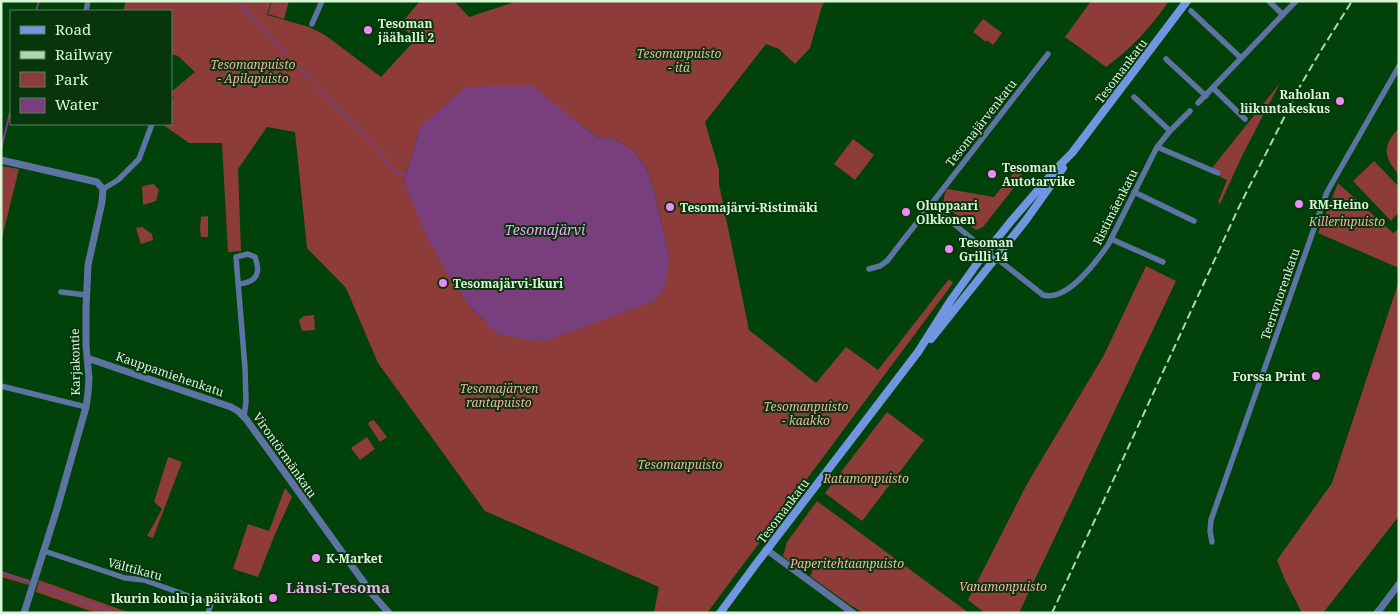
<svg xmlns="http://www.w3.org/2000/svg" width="1400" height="614" font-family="'Noto Serif',serif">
  <rect width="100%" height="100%" fill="#00420a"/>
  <path fill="#8d3c39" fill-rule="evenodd" d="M126 1H271L267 15 309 27 325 35 381 77 416 39 400 25 420 1H454L469 17 518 1H825L822 6 810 48 795 64 779 49 766 44 705 122 719 170V184L749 330 816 383 846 347 878 370 949 279 953 283 707 613H654L659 587 485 511 378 363 346 288 307 248 295 132 267 127 238 169 241 251 228 252 222 143H189L162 124H171V102L174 97 171 95V92L195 72 178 56 171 54V11H123ZM577 122 599 138H608L618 141 635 152 646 168 653 186 669 256 484 320 470 307 404 182 420 127Z
    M272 1H289L284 19 268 14Z
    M1091 1H1169C1151 27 1131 49 1106 67L1065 37Z
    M983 19 1002 33 993 45 987 40 986 42 973 32Z
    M1280 83 1242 156 1220 204 1218 202 1227 180 1219 176 1220 171 1212 168Z
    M1399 128V175C1383 156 1382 146 1399 128Z
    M853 139 874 155 855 180 834 164Z
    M1374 161 1399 187V212L1391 221 1353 181Z
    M1 166 19 169 1 242Z
    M1016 170 1023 176 983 227 976 230 946 207C942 200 944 196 947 189L994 197Z
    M1338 183 1393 233 1399 229V268L1318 233Z
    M154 184 159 190 156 201 143 205 142 187 143 186Z
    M208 216V237H201L200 229 201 217Z
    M142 227 152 234 153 240 141 244 136 228Z
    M1146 266 1176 281 1019 613H985L968 600 1027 484 1104 355Z
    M1399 281V516L1323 613H1302L1285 580 1277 560 1332 483Z
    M314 315 315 330 302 331 299 320 304 316Z
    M887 412 924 440 862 521 825 493Z
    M374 420 387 437 380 442 368 424 370 421Z
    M367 437 375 449 360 460 351 448Z
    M168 457 182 462 153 538 147 536 162 509 154 502Z
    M285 488 292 497 275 534 258 577 233 569 248 524 269 531Z
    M817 501 969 613H864L850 605 810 576 812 573V567L806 561 800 560 794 565 783 556 787 542Z
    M1 571 30 580 29 585 1 577Z
    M39 580 130 613H96L36 592Z"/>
  <path fill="#783f7c" d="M532 85 577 122 599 138H609L618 141 635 152 646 168 653 186 669 256 665 289 654 301 543 342 497 334 484 320 470 307 447 273 427 237 404 182 420 127 466 87Z"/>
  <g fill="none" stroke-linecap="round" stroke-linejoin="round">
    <path stroke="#783f7c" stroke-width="2" d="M237 1 286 54
      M36 11 39 1
      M292 60 309 78
      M315 85 375 147 394 170 406 175
      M1 149 11 109
      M1 572 29 582
      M39 586 115 613"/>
    <path stroke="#5d74a3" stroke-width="5.5" d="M1269 1 1283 15
      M86 11 88 1
      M1191 11 1241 58
      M312 24 322 1
      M1166 59 1206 96
      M1213 88 1245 119
      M1134 97 1170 131
      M1198 103 1296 1
      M1157 147 1218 173
      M103 189 118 180 139 159 152 124
      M1134 192 1194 221
      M931 205 971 238 1043 295C1067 302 1096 262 1108 245L1157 147 1170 131 1190 111
      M1111 239 1163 262
      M869 269 880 266 887 261 1048 54
      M239 284C257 282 261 273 255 257L248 254 236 257 245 368 246 402 244 417
      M61 292 86 295
      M1 386 86 407
      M1212 542 1210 531 1211 520 1327 192 1399 66
      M44 551 125 578 144 580 211 604 208 613"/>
    <path stroke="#5d74a3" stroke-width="7" d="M1 160 97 182 103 189 102 202 88 265 86 308V345L89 378 88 393 86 407 57 509 24 613
      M87 358 231 407 238 411 246 419 373 595 389 613
      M767 550 853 613
      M1377 613 1399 584"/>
    <path stroke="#7295e1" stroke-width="8" d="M931 339 1026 220 1063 168
      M720 613 756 564 918 352 951 300 979 261 1012 220 1057 168 1072 153 1187 1"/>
    <path stroke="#b0d6b1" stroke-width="2" stroke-dasharray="8 4" stroke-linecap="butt" d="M1052 613 1238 209 1299 88 1320 52 1352 1"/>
  </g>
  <g fill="#ef8bf7" stroke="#07350c" stroke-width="2">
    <circle cx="368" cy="30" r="5"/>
    <circle cx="1340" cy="101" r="5"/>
    <circle cx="992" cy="174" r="5"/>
    <circle cx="1299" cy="204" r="5"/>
    <circle cx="670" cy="207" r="5"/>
    <circle cx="906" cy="212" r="5"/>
    <circle cx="949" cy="249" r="5"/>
    <circle cx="443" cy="283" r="5"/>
    <circle cx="1316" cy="376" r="5"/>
    <circle cx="316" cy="558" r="5"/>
    <circle cx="273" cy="598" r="5"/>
  </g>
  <g text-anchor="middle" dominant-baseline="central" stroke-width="4" stroke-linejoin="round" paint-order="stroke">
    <g font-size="12" font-weight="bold" fill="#d8f7d7" stroke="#07350c" text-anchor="start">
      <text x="378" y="23">Tesoman<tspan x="378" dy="14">jäähalli 2</tspan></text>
      <text x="1330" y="94" text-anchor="end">Raholan<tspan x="1330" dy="14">liikuntakeskus</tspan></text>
      <text x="1002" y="167">Tesoman<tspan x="1002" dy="14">Autotarvike</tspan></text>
      <text x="1309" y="204">RM-Heino</text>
      <text x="916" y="205">Oluppaari<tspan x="916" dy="14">Olkkonen</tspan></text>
      <text x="680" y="207">Tesomajärvi-Ristimäki</text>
      <text x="959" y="242">Tesoman<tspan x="959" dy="14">Grilli 14</tspan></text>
      <text x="453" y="283">Tesomajärvi-Ikuri</text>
      <text x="1306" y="376" text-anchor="end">Forssa Print</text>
      <text x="326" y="558">K-Market</text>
      <text x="263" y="598" text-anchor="end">Ikurin koulu ja päiväkoti</text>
    </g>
    <g font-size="12" font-style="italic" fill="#f8afa8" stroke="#07350c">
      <text x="679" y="53">Tesomanpuisto<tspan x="679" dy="14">- itä</tspan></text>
      <text x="253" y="64">Tesomanpuisto<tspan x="253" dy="14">- Apilapuisto</tspan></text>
      <text x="1347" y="221">Killerinpuisto</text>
      <text x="499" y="388">Tesomajärven<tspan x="499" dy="14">rantapuisto</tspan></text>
      <text x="806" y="406">Tesomanpuisto<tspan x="806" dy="14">- kaakko</tspan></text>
      <text x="680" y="464">Tesomanpuisto</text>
      <text x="866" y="478">Ratamonpuisto</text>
      <text x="847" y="563">Paperitehtaanpuisto</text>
      <text x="1003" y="586">Vanamonpuisto</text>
    </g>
    <g font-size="12" fill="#d8f7d7" stroke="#07350c">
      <text transform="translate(1121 71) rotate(-53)">Tesomankatu</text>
      <text transform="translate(981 123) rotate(-52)">Tesomajärvenkatu</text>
      <text transform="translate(1115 207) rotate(-63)">Ristimäenkatu</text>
      <text transform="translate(1280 294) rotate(-71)">Teerivuorenkatu</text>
      <text transform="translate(75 362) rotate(-91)">Karjakontie</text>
      <text transform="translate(170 374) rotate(19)">Kauppamiehenkatu</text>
      <text transform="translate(285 455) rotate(55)">Virontörmänkatu</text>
      <text transform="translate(783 511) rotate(-53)">Tesomankatu</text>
      <text transform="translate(135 569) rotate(15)">Välttikatu</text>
    </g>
    <g font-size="14" font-style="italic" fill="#f2a1f7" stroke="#07350c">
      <text x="545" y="229">Tesomajärvi</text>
    </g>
    <g font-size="15" font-weight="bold" fill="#e9b2ec" stroke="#07350c">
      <text x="338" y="587">Länsi-Tesoma</text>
    </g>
  </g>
  <rect width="1400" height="614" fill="none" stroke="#d8f7d7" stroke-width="5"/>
  <rect x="10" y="10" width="162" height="115" fill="#07350c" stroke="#5b835d"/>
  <rect x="20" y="26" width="25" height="8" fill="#7295e1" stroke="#5b835d"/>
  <text x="55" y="35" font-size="15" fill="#d8f7d7">Road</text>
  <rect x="20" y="51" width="25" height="8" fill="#b0d6b1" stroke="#5b835d"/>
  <text x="55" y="60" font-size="15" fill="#d8f7d7">Railway</text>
  <rect x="20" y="72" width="25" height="15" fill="#8d3c39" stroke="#5b835d"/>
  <text x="55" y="85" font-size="15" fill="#d8f7d7">Park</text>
  <rect x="20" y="98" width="25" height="15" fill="#783f7c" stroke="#5b835d"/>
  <text x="55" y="110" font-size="15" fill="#d8f7d7">Water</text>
</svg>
